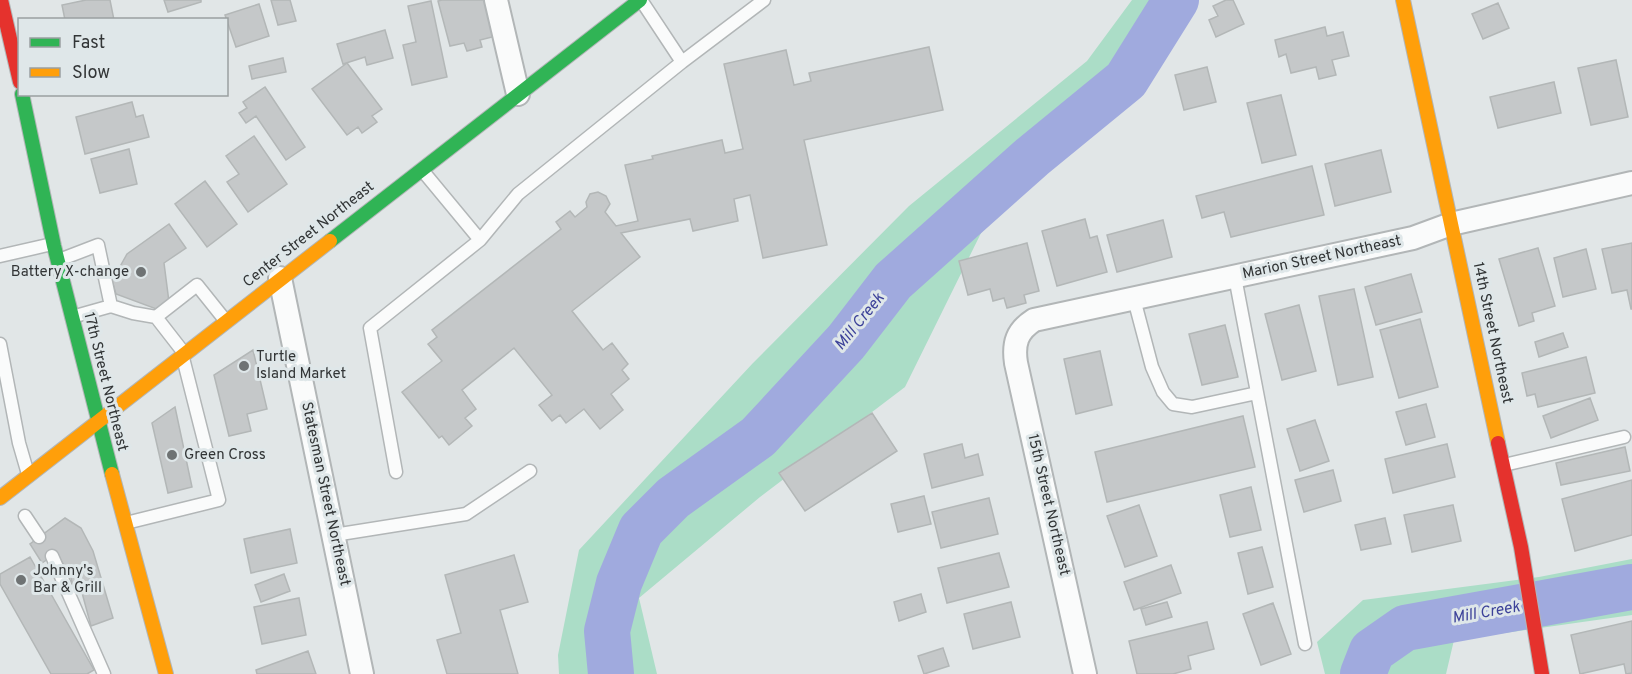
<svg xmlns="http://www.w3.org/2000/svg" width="1632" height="674" font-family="Overpass,sans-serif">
  <rect width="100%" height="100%" fill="#e1e6e7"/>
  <path fill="#abddc7" d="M1132 0H1198L1167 47 984 227 905 387 760 497 639 598 657 674H559L558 655 579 550 753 363 909 206 1087 61Z
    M1632 559V615L1454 640 1446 674H1325L1317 642 1363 600 1539 577Z"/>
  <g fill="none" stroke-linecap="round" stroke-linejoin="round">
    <path stroke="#a0aade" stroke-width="46" d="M611 674 607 631 619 583 641 530 673 498 758 437 846 342 893 281 1032 157 1126 80 1176 0
      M1363 674 1372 651 1405 628 1632 587"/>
  </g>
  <path fill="#c5c8c9" stroke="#b3b7b7" stroke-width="1.5" d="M86 0H110L114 20H65L62 5Z
    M164 0H201V2L168 12Z
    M271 0H290L296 21 278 25Z
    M442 0H486L496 36 480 40 482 47 467 51 464 43 450 46 438 1Z
    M1226 0H1233L1244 24 1216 37 1209 20 1218 16 1213 6Z
    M431 1 447 77 412 85 403 45 416 42 408 6Z
    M1498 3 1509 28 1483 39 1472 14Z
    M259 4 269 36 236 47 225 15Z
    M1325 27 1327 36 1343 32 1349 56 1332 60 1336 75 1319 79 1316 67 1291 73 1286 54 1279 57 1275 40Z
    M385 30 393 58 367 65 365 57 343 64 337 44Z
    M929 47 943 110 804 140 827 245 763 258 750 195 734 199 738 221 693 231 690 219 621 233 640 257 572 311 603 350 612 343 628 364 622 370 629 379 611 394 623 410 600 429 584 409 566 423 560 415 552 421 539 405 552 395 514 348 462 390 476 409 465 418 472 426 449 445 442 436 439 438 402 392 442 361 428 344 437 337 432 330 561 229 556 222 570 211 575 217 587 207 586 202 590 194 598 192 606 196 610 204 605 212 616 226 638 221 625 165 653 159 652 156 722 140 725 153 743 149 724 64 786 50 794 85 811 81 809 73Z
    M283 58 286 72 252 79 249 66Z
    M1616 60 1628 117 1591 125 1578 68Z
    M347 63 382 109 372 116 377 122 362 133 358 127 347 135 312 89Z
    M1207 67 1216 102 1184 110 1175 75Z
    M1554 82 1561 113 1498 128 1490 97Z
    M265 87 305 147 286 160 256 116 246 123 239 113 247 108 243 102Z
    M1281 95 1296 155 1262 163 1247 103Z
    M132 102 136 117 143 115 149 137 85 154 76 117Z
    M254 136 287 184 248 212 227 182 239 174 226 156Z
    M129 149 137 184 100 193 91 159Z
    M1381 150 1391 192 1335 206 1325 164Z
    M1312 166 1324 215 1231 237 1224 212 1202 218 1196 196Z
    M205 181 237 224 207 247 175 204Z
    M1085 219 1090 238 1097 236 1107 272 1057 286 1042 231Z
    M1163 220 1172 257 1117 272 1107 235Z
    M169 224 186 248 164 263 169 302 159 310 116 294 112 281 127 254Z
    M1027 243 1039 291 1024 295 1026 303 1007 308 1004 298 993 301 990 289 968 295 959 261Z
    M1632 243V309H1631L1627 290 1612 293 1602 249Z
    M1538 248 1555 306 1532 313 1534 321 1519 326 1499 259Z
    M1586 249 1596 289 1563 297 1554 258Z
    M1411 274 1422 312 1376 325 1365 287Z
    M1354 289 1373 377 1338 385 1319 296Z
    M1299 305 1316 371 1282 380 1265 314Z
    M1420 319 1438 387 1399 398 1380 330Z
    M1225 325 1238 377 1202 385 1189 334Z
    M1563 333 1568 347 1539 357 1535 342Z
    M253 350 267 409 247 414 251 431 229 436 214 375Z
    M1100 351 1112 405 1076 414 1064 359Z
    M1586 357 1595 393 1538 407 1535 394 1527 396 1522 373Z
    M1590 398 1598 420 1551 438 1543 416Z
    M1426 404 1435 437 1406 445 1396 412Z
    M175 407 192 487 168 493 152 423Z
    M872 413 897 451 805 511 779 473Z
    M1243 416 1255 467 1107 502 1095 452Z
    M1315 420 1329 461 1300 471 1287 429Z
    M962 444 965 458 978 454 983 475 932 488 924 454Z
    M1447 444 1455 477 1393 493 1385 459Z
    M1625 447 1630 471 1561 485 1556 463Z
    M1333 470 1341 501 1304 512 1295 480Z
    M1632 480V535L1575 551 1562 499Z
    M1251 487 1261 530 1230 537 1220 495Z
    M924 496 931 524 898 532 891 504Z
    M989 498 998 534 941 548 932 512Z
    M1139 505 1157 556 1125 567 1107 516Z
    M1453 505 1461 541 1412 552 1404 515Z
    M65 518 81 528 93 551 113 618 91 626 81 589 74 592 71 578 57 553 42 563 30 544Z
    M1385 518 1391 544 1361 550 1355 525Z
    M290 529 297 563 251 573 244 539Z
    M1262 547 1273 587 1248 594 1238 553Z
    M999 553 1009 587 947 603 938 568Z
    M514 555 528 602 500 610 518 674H447L437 640 461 633 445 575Z
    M30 557 94 670 87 674H51L0 584V574Z
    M1171 565 1181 593 1134 610 1124 582Z
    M284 574 290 591 261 602 255 585Z
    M921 594 926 612 899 621 894 602Z
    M299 598 306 635 262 644 254 607Z
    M1011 602 1020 637 973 649 964 614Z
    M1167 602 1172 617 1146 625 1141 609Z
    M1273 603 1291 654 1261 665 1243 614Z
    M1632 621V673L1626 674 1624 664 1580 674 1571 635Z
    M1207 622 1214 649 1188 656 1191 669 1173 674H1137L1129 641Z
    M943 648 949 666 924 674 918 656Z
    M308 651 316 674H257L256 670Z"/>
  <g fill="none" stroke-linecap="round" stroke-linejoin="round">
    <g stroke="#b2b6b7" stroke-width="15">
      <path id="lane" d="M682 62 764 0
        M422 170 480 240 518 194 682 62 641 0
        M0 256 52 244
        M59 260 98 245 111 306 133 313 156 317 197 285 225 320
        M1235 277 1305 644
        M1134 299 1152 367 1163 392 1173 404 1192 407 1257 393
        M72 317 111 306
        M156 317 184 353
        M0 344 19 443 28 474
        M1504 465 1624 437
        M396 472 370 328 480 240
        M25 516 39 537
        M126 523 219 500 183 358
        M334 535 466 514 530 471
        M52 556 104 674"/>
    </g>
    <g stroke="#b2b6b7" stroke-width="26">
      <path id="street" d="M496 0 518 94
        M280 278 362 674
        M1085 674 1016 363C1013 343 1017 331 1034 320L1413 238 1451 224 1632 183"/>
    </g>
    <g stroke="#b2b6b7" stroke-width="16">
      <path id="fast" d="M22 94 54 246 112 474
        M330 241 640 0"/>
    </g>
    <g stroke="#b2b6b7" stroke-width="16">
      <path id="slow" d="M1403 0 1498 443
        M112 474 166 674
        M0 498 330 241"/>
    </g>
    <g stroke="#b2b6b7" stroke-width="16">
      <path id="jam" d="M1 0 20 82
        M1498 443 1521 547 1542 674"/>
    </g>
    <use href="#lane" stroke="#fafbfb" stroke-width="12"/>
    <use href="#street" stroke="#fafbfb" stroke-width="22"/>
    <use href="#fast" stroke="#30b455" stroke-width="14"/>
    <use href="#slow" stroke="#ff9f0a" stroke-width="14"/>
    <use href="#jam" stroke="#e5322d" stroke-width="14"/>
  </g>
  <g fill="#6f7374" stroke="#dfe7e9" stroke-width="2">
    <circle cx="141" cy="272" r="6"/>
    <circle cx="244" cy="366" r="6"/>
    <circle cx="172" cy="455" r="6"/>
    <circle cx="21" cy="580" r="6"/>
  </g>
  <g text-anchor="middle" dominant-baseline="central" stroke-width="6" stroke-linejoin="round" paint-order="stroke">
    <g font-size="15" fill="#323536" stroke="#dfe7e9">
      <text transform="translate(309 235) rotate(-38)">Center Street Northeast</text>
      <text transform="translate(1322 258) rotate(-12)">Marion Street Northeast</text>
      <text transform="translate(1492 333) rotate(78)">14th Street Northeast</text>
      <text transform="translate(105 382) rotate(76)">17th Street Northeast</text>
      <text transform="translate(325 494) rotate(78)">Statesman Street Northeast</text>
      <text transform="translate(1048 505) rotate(77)">15th Street Northeast</text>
    </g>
    <g font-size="15" fill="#323536" stroke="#dfe7e9" text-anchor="start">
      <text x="129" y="272" text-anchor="end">Battery X-change</text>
      <text x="256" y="357">Turtle<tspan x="256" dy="17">Island Market</tspan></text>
      <text x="184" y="455">Green Cross</text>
      <text x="33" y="571">Johnny's<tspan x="33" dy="17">Bar &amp; Grill</tspan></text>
    </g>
    <g font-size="16" font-style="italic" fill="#3c4299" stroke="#dfe7e9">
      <text transform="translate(860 322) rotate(-51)">Mill Creek</text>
      <text transform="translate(1486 613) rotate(-10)">Mill Creek</text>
    </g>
  </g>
  <rect x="18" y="18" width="210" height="78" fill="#dfe7e9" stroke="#9aa0a1" stroke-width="1.5"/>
  <rect x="30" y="38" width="30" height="9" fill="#30b455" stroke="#9aa0a1" stroke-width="1.5"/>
  <text x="72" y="48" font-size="18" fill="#323536">Fast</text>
  <rect x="30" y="68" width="30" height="9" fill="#ff9f0a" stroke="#9aa0a1" stroke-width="1.5"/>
  <text x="72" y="78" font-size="18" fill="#323536">Slow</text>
</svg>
